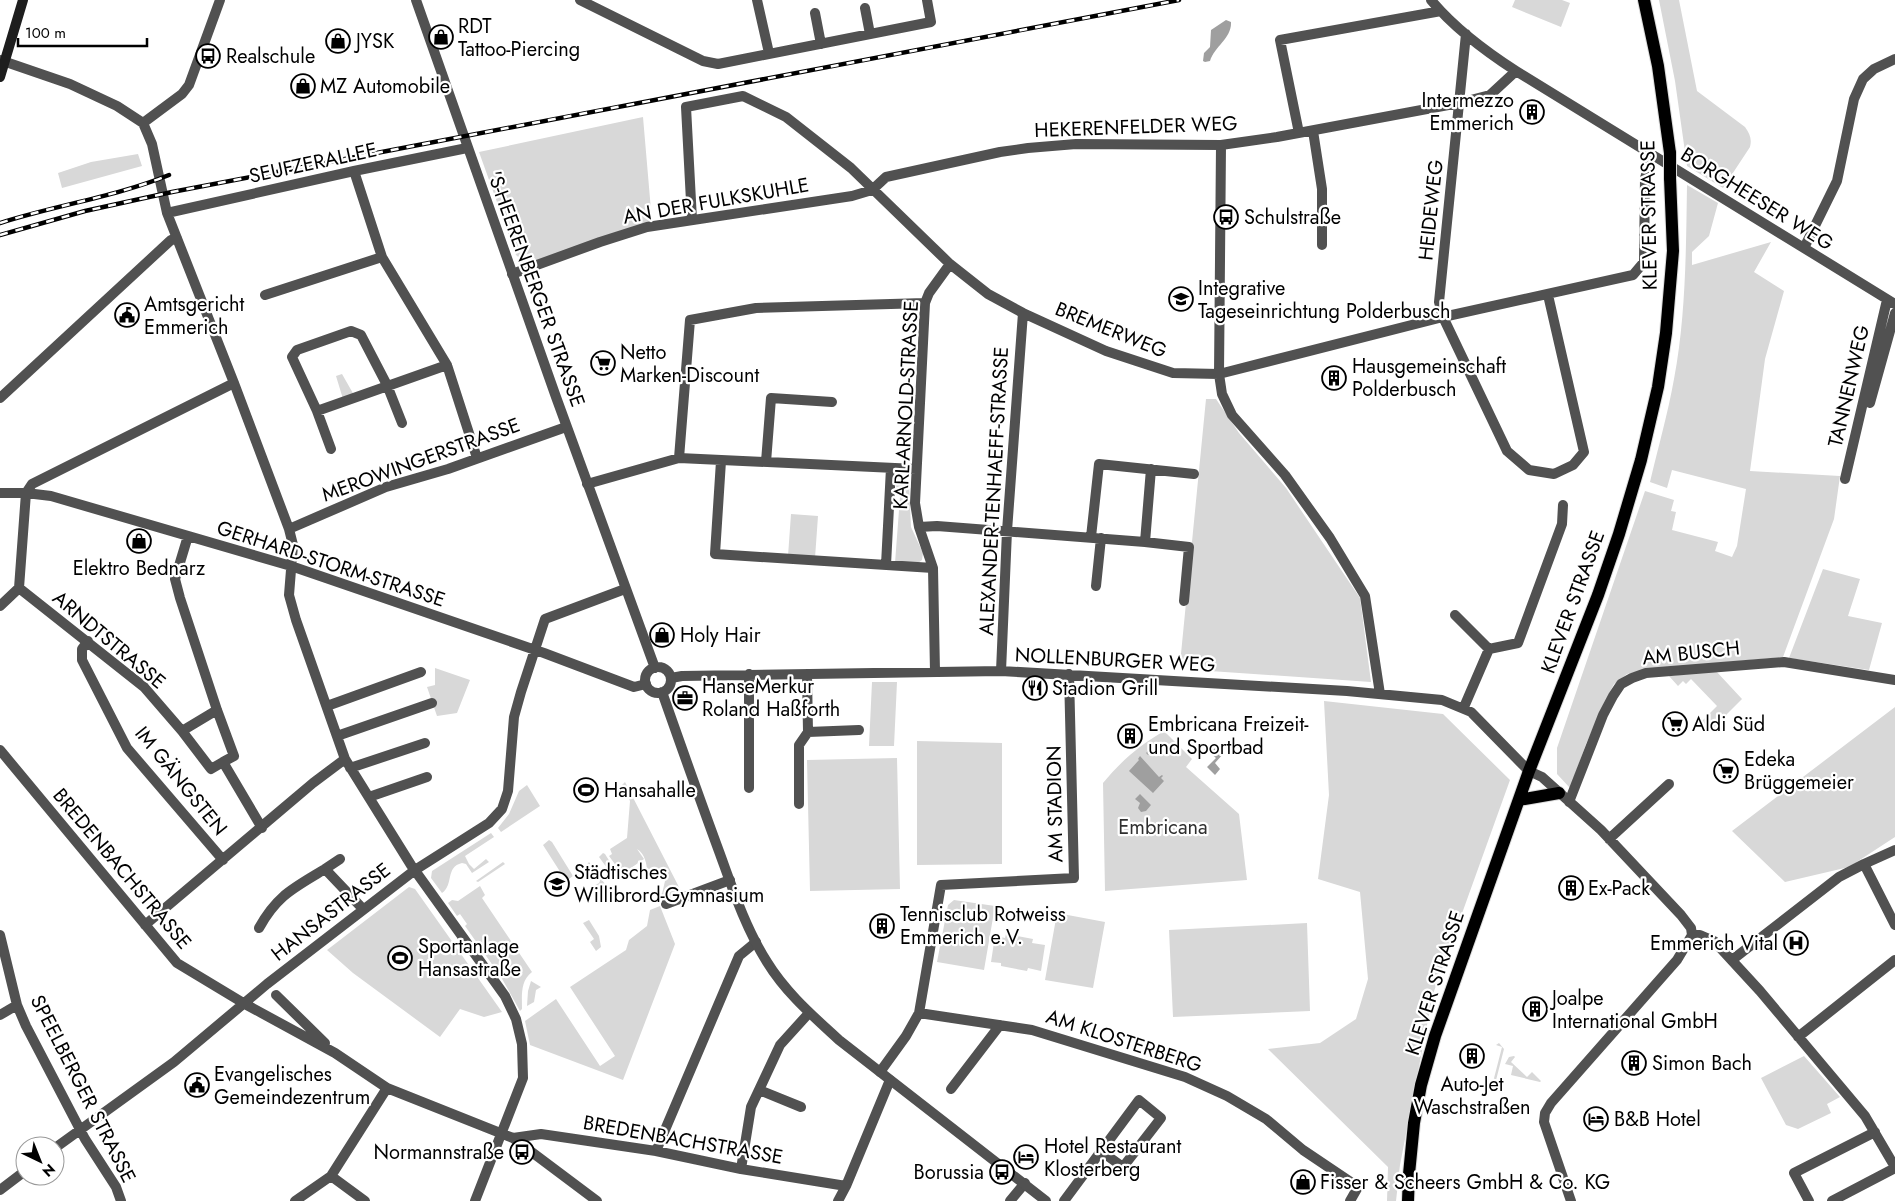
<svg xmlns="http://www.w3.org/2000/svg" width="1895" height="1201" font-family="Jost,sans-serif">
  <rect width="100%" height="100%" fill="#fff"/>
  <path fill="#d8d8d8" d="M1515 0H1562L1570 3 1561 27 1512 7Z
    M1659 0H1679L1697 91 1745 127C1750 134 1752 139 1750 147L1723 188 1687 166 1675 81Z
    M643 117 652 222 526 264 516 255 479 152Z
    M138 154 142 166 62 188 58 173 91 162Z
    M1687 185 1718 203 1709 236 1692 252V265L1771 242 1754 272 1784 291 1765 359 1750 471 1840 476 1834 519 1783 657 1650 669 1627 674 1614 684 1604 703 1586 744 1570 788 1557 774V748L1645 491 1674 500 1671 511 1676 512 1672 530 1718 542 1715 551 1732 557 1737 546 1746 489 1672 470 1667 488 1650 482C1658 448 1668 413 1674 379 1686 316 1686 248 1687 185Z
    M342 374 354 395 343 399 336 376Z
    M1206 399H1216L1239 433 1286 488 1360 598 1371 682 1210 671 1196 665 1180 664Z
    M902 478 909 483 911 527 923 553 922 560 918 563H895L900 497 897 493 896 483Z
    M791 514 818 516 815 558 788 556Z
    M1823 569 1860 579 1848 616 1882 623 1869 670 1789 658Z
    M435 668 470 680 457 713 437 716 427 687 435 685Z
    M1716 671 1742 699 1711 730 1702 721 1717 706 1691 679 1686 684 1683 681 1678 686 1669 676Z
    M872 682H897L894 746H869Z
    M1324 701 1443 714 1510 780 1433 994 1400 1165 1396 1201H1387L1388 1167 1268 1049 1320 1043 1356 1019 1368 979 1360 892 1318 879 1329 795Z
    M1895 707V837L1849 867 1785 882 1732 831Z
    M1164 731 1192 759 1186 767 1239 814 1247 880 1105 891 1103 783C1121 761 1140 745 1164 731Z
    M917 741 1002 743V864L917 865Z
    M897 758 900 889 810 891 807 760Z
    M625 782 681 891 658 901 655 894 660 892 662 894 665 881 659 870 651 869 647 872C647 864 645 854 637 849L644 859 622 874 609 856 612 854 610 849 627 838 630 801 622 785Z
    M527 785 540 806 501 832 498 828 509 814 519 791Z
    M491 833 494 837 465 856 469 864 474 869 486 859 489 862 472 873 466 864 462 863C445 867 454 885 442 893L431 878 432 871Z
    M549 840 552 842 573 876 566 881 543 845Z
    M603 853 605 854 618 875 615 879 599 857Z
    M503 862 505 864 478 882 476 881Z
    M589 862 605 884 604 886 593 893 589 890 590 888 599 883 600 881 593 870H589L586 866Z
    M480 886 485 895 482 898 532 972C520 981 522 996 522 1009L520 1011 501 977 465 926 467 924 460 914 457 916 448 903 452 900 458 901Z
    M409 887 415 889 502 1012 484 1017 460 1009 440 1037 353 973 327 950Z
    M954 900 995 906 984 970 937 962 948 905Z
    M660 906 675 944 623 1080 530 1045 525 1021 556 999 600 1066 615 1056 570 987 626 950 629 940 647 926 650 910Z
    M1057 913 1105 922 1093 988 1045 980Z
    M589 920 599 936 601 947 596 951 590 942 594 939 583 923Z
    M1307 923 1310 1011 1173 1017 1169 930Z
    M1006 934 1033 939 1032 943 1045 945 1041 971 1028 968 1027 971 1001 966V963L991 962 995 936 1005 938Z
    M531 981 541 987 536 990 534 1002 527 1006 528 991Z
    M1499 1043 1504 1049 1494 1088 1485 1085 1492 1086 1502 1047 1496 1045Z
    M1514 1056 1515 1057 1511 1062 1527 1077 1532 1072 1541 1081 1540 1082 1511 1075 1513 1066 1505 1064 1509 1057Z
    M1804 1056 1840 1097 1827 1104 1831 1113 1798 1129 1786 1125 1761 1078Z"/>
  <path fill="#9f9f9f" d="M1226 20 1231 22C1232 38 1215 46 1210 61L1205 62 1203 61 1204 53 1210 47 1211 30Z
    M1156 742 1162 751 1161 754 1157 756 1154 753 1148 755 1146 753 1151 748 1149 746Z
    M1216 747 1223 754 1215 763 1220 769 1215 775 1207 767 1216 758 1210 753Z
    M1140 756 1159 777 1162 775 1163 776 1161 778 1164 781 1153 793 1129 771 1139 760 1138 759Z
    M1140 794 1151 805 1146 811 1141 812 1138 808 1140 803 1135 799Z"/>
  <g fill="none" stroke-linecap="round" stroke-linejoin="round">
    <g stroke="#dbdbdb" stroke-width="14">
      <path id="primary" d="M1644 0 1658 66 1670 153
        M1519 800 1559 793
        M1408 1201 1409 1174 1414 1123 1421 1085 1435 1036 1529 771 1598 595 1619 534 1641 460 1658 387 1666 333 1673 251 1670 178"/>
    </g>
    <path stroke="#515151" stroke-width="10" d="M580 0 703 61 718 64 931 22 927 0
      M757 0 769 53
      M1431 0C1455 29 1485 51 1516 71L1895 304
      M865 8 870 34
      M815 13 821 44
      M1466 34 1439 302 1443 317 1507 451 1529 470 1554 474 1573 465 1584 452 1548 295
      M0 60 70 84 117 106 143 123 152 144 167 213 234 383 289 529 293 545 289 595 296 620 345 759 411 865 505 996 516 1019 522 1044 523 1078 475 1201
      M143 123 182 94 189 85 220 0
      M1313 131 1322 189V245
      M1299 133 1280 40 1441 11
      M1221 145 1219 374 1222 394 1232 415 1285 475 1330 538 1365 596 1380 694
      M354 171 382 257 447 365 477 458
      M167 213 354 171 467 148
      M692 220 686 107 743 96 786 117 851 168 950 264 988 294 1023 313 1106 351 1173 373 1219 374 1443 317 1633 275 1644 262 1645 178 1652 156
      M1804 248 1837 181 1854 99 1863 79 1874 69 1895 59
      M512 274 600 242 647 227 852 196 872 190 886 177 1000 152 1028 148 1076 144 1221 145 1277 137 1459 103 1490 95 1516 71
      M265 295 382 257
      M0 398 171 240 177 238
      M1870 403 1895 313
      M317 411 331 449
      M402 423 387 385 361 335 351 331 297 350 292 357 317 411 447 365
      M679 458 690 320 756 308 925 303
      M721 461 715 554 933 568
      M766 462 771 398 832 402
      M1845 479 1887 300
      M587 484 679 458 916 469
      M0 493H26L51 496 291 566 544 653 634 687 646 684
      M919 527 937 526 1145 542 1151 469
      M289 529 386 487 448 469 566 427
      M188 536 175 579 180 598 217 710 234 756 223 762
      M1091 537 1099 464 1194 474
      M1145 542 1189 547 1184 601
      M886 565 891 468
      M1096 586 1101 538
      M19 588 144 687 182 731 211 769 223 762 262 828
      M0 606 19 588 26 493 32 484 234 383
      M1455 615 1489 649
      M88 641 82 649V660L127 748 223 860
      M1001 671 1007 531 1023 313
      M935 672 933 568 919 527 915 503 925 303 929 293 950 264
      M671 678 682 676 1001 671 1347 691 1442 700 1471 712 1521 763 1529 771 1542 777 1601 830 1681 915 1691 928 1692 935
      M327 706 421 672
      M1464 707 1489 649 1518 643 1562 524 1563 505
      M182 731 217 710
      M808 732 859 730
      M337 736 432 703
      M0 750 177 963 245 1004 335 1053 387 1088 513 1138 597 1201
      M350 768 425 743
      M749 788V674
      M369 797 427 777
      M1569 802 1603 715 1613 696 1621 684 1632 678 1646 673 1784 662 1895 680
      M799 804V745L808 732 807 674
      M1609 839 1669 784
      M1895 850 1864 864 1895 925
      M325 869 340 859
      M666 904 730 880
      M145 925 313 783 345 759
      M259 928C277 895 294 888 325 869L363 909
      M0 935 17 1005 26 1026 85 1139 116 1187 121 1201
      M1692 935H1700L1714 941 1760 991 1865 1116 1895 1167
      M1732 960 1839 877 1864 864
      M276 995 325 1043
      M919 1013 1032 1030 1185 1077 1227 1096 1266 1119 1303 1150 1358 1187 1350 1201
      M0 1015 17 1005
      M1798 1037 1895 960
      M880 1072 906 1036 919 1013 941 885 1074 878 1069 674
      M951 1089 1000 1025
      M759 1090 801 1107
      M513 1138 541 1134 656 1151 741 1169 846 1186
      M55 1148 174 1062 267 984 415 870 489 823 502 809 508 791 514 717 521 692 545 619 625 589
      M656 1151 739 956 756 942
      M741 1169 751 1107 759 1090 780 1045 809 1013
      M331 1176 365 1201
      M0 1190 25 1171
      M295 1201 331 1176 387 1088
      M838 1201 846 1186 890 1080
      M1010 1201 1025 1183
      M1064 1201 1139 1100 1161 1118 1123 1167 1102 1152
      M1571 1201 1544 1122 1545 1113 1551 1103 1677 960 1692 935
      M1809 1201 1794 1173 1875 1132
      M1832 1201 1895 1168"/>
    <path stroke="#515151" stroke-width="10" d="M416 0 556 397 655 668
      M645 680a13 13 0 1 1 26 0a13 13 0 1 1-26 0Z
      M662 692C681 746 700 800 720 854 733 890 746 929 767 962 786 993 813 1016 839 1040L1046 1201"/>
    <path stroke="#1e1e1e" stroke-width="10" d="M0 77 23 0"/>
    <use href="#primary" stroke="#000" stroke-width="12"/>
    <g stroke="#000" stroke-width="4.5">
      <path id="rail" d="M0 223C56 205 115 197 169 175
        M0 235 85 211 172 192 1179 0"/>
    </g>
    <use href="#rail" stroke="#fff" stroke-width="2.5" stroke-dasharray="8" stroke-linecap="butt"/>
    <g stroke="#dbdbdb" stroke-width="14" stroke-linecap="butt">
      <path id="primary-bridge" d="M1670 153V178"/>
    </g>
    <use href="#primary-bridge" stroke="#000" stroke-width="12"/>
  </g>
  <defs>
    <g id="shop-ring" transform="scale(1.25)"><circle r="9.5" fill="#fff" stroke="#000" stroke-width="1.5"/><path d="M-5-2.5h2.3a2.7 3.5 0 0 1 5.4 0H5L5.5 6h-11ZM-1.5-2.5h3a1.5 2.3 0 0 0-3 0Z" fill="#000"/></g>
    <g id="bus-ring" transform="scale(1.25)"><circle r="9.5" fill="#fff" stroke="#000" stroke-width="1.5"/><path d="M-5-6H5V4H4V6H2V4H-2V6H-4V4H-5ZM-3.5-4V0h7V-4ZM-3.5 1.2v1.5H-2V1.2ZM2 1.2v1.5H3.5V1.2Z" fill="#000"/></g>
    <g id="building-ring" transform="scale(1.25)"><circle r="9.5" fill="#fff" stroke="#000" stroke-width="1.5"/><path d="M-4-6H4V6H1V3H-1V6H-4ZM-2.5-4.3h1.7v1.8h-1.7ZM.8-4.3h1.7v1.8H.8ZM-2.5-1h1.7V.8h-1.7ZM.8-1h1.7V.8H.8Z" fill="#000"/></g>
    <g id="school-ring" transform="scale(1.25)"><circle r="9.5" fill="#fff" stroke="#000" stroke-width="1.5"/><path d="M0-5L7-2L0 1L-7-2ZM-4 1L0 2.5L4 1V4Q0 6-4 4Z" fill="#000"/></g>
    <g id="civic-ring" transform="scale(1.25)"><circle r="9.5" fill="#fff" stroke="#000" stroke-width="1.5"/><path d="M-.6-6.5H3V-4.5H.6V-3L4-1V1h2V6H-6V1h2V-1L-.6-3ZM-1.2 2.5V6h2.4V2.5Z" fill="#000"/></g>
    <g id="supermarket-ring" transform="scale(1.25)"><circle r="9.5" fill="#fff" stroke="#000" stroke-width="1.5"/><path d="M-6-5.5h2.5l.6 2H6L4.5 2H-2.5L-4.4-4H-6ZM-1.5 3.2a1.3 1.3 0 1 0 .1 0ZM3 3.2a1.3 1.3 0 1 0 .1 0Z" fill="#000"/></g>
    <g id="restaurant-ring" transform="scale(1.25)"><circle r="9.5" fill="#fff" stroke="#000" stroke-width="1.5"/><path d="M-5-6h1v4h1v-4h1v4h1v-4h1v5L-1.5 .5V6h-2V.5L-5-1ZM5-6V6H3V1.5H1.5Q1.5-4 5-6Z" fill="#000"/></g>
    <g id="office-ring" transform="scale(1.25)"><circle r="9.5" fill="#fff" stroke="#000" stroke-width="1.5"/><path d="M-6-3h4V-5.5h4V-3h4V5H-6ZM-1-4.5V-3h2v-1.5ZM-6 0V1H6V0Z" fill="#000"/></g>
    <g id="stadium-ring" transform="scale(1.25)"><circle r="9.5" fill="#fff" stroke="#000" stroke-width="1.5"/><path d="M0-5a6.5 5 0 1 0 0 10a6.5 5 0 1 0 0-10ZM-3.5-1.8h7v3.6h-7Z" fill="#000"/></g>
    <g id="hospital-ring" transform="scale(1.25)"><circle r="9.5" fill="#fff" stroke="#000" stroke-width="1.5"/><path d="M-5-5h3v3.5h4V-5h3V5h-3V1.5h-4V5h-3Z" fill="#000"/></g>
    <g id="hotel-ring" transform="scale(1.25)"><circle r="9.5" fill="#fff" stroke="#000" stroke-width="1.5"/><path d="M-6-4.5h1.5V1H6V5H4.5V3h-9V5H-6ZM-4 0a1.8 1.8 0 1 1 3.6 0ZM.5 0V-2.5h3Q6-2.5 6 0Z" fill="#000"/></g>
  </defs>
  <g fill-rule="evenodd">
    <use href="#shop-ring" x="441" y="37"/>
    <use href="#shop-ring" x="338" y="41"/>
    <use href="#bus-ring" x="208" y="56"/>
    <use href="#shop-ring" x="303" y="86"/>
    <use href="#building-ring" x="1532" y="112"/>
    <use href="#bus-ring" x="1226" y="217"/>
    <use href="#school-ring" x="1181" y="299"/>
    <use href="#civic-ring" x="127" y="315"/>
    <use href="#supermarket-ring" x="603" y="363"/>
    <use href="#building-ring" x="1334" y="378"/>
    <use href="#shop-ring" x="139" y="541"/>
    <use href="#shop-ring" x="662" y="635"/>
    <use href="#restaurant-ring" x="1035" y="688"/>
    <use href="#office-ring" x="685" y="698"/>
    <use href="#supermarket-ring" x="1675" y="724"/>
    <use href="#building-ring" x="1130" y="736"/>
    <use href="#supermarket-ring" x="1726" y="771"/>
    <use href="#stadium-ring" x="586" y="790"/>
    <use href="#school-ring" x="557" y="884"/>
    <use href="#building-ring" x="1571" y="888"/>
    <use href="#building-ring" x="882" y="926"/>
    <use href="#hospital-ring" x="1796" y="943"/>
    <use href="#stadium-ring" x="400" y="958"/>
    <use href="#building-ring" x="1535" y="1009"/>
    <use href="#building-ring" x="1472" y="1056"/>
    <use href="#building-ring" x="1634" y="1063"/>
    <use href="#civic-ring" x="197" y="1085"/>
    <use href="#hotel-ring" x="1596" y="1119"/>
    <use href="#bus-ring" x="522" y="1152"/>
    <use href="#hotel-ring" x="1026" y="1157"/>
    <use href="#bus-ring" x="1002" y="1172"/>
    <use href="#shop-ring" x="1303" y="1182"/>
  </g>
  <g text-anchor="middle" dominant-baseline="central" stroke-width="4.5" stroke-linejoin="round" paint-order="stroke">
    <g font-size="20" fill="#000" stroke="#fff" text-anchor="start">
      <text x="458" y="26">RDT<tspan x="458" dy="23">Tattoo-Piercing</tspan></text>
      <text x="356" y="41">JYSK</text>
      <text x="226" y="56">Realschule</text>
      <text x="320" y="86">MZ Automobile</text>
      <text x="1514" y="100" text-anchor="end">Intermezzo<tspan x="1514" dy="23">Emmerich</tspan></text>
      <text x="1244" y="217">Schulstraße</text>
      <text x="1198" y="288">Integrative<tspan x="1198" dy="23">Tageseinrichtung Polderbusch</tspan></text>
      <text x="144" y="304">Amtsgericht<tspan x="144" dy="23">Emmerich</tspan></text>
      <text x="620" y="352">Netto<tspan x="620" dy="23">Marken-Discount</tspan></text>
      <text x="1352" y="366">Hausgemeinschaft<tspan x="1352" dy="23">Polderbusch</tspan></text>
      <text x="139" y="568" text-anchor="middle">Elektro Bednarz</text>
      <text x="680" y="635">Holy Hair</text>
      <text x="702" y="686">HanseMerkur<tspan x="702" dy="23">Roland Haßforth</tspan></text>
      <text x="1052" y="688">Stadion Grill</text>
      <text x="1148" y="724">Embricana Freizeit-<tspan x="1148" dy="23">und Sportbad</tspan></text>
      <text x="1692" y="724">Aldi Süd</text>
      <text x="1744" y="759">Edeka<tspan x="1744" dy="23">Brüggemeier</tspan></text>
      <text x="604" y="790">Hansahalle</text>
      <text x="574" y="872">Städtisches<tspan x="574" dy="23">Willibrord-Gymnasium</tspan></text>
      <text x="1588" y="888">Ex-Pack</text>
      <text x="900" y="914">Tennisclub Rotweiss<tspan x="900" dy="23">Emmerich e.V.</tspan></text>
      <text x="1778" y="943" text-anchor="end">Emmerich Vital</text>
      <text x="418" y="946">Sportanlage<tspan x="418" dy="23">Hansastraße</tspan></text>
      <text x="1552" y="998">Joalpe<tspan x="1552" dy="23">International GmbH</tspan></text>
      <text x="1652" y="1063">Simon Bach</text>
      <text x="214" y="1074">Evangelisches<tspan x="214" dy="23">Gemeindezentrum</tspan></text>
      <text x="1472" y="1084" text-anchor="middle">Auto-Jet<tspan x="1472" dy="23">Waschstraßen</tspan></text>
      <text x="1614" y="1119">B&amp;B Hotel</text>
      <text x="1044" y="1146">Hotel Restaurant<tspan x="1044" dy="23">Klosterberg</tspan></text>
      <text x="504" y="1152" text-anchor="end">Normannstraße</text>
      <text x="984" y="1172" text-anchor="end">Borussia</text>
      <text x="1320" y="1182">Fisser &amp; Scheers GmbH &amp; Co. KG</text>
    </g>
    <g font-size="20" fill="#000" stroke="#fff">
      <text transform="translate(1136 127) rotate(-2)">HEKERENFELDER WEG</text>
      <text transform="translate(313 163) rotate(-12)">SEUFZERALLEE</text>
      <text transform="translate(1757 199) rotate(32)">BORGHEESER WEG</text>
      <text transform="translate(716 201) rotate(-10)">AN DER FULKSKUHLE</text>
      <text transform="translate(1431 210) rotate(-84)">HEIDEWEG</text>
      <text transform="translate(1649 215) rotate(-91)">KLEVER STRASSE</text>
      <text transform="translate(536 289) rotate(70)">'S-HEERENBERGER STRASSE</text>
      <text transform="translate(1111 330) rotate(22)">BREMERWEG</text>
      <text transform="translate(1849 386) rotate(-77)">TANNENWEG</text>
      <text transform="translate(906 405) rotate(-87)">KARL-ARNOLD-STRASSE</text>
      <text transform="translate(421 460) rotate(-20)">MEROWINGERSTRASSE</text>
      <text transform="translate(994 491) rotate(-87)">ALEXANDER-TENHAEFF-STRASSE</text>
      <text transform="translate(331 564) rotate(18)">GERHARD-STORM-STRASSE</text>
      <text transform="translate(1573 602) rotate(-70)">KLEVER STRASSE</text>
      <text transform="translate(109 640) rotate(40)">ARNDTSTRASSE</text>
      <text transform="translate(1691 653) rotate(-6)">AM BUSCH</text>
      <text transform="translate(1115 660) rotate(3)">NOLLENBURGER WEG</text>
      <text transform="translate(181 781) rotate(51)">IM GÄNGSTEN</text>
      <text transform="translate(1055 804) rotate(-91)">AM STADION</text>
      <text transform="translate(122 869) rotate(50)">BREDENBACHSTRASSE</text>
      <text transform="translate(331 912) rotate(-38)">HANSASTRASSE</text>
      <text transform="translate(1435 983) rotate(-72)">KLEVER STRASSE</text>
      <text transform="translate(1124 1041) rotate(18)">AM KLOSTERBERG</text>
      <text transform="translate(83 1089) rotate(63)">SPEELBERGER STRASSE</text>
      <text transform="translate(683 1140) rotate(10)">BREDENBACHSTRASSE</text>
    </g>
    <g font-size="20" fill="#2f2f2f" stroke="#fff">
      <text x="1163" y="827">Embricana</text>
    </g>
  </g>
  <g transform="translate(40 1161) rotate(137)"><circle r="24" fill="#ffffff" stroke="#999999"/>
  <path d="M0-4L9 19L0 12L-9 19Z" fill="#000000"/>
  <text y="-8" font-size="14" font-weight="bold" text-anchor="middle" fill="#000000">N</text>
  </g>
  <path d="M18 38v8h129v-8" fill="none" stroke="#000000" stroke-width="2.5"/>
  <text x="25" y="38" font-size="15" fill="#000000" stroke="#ffffff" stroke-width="4" paint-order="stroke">100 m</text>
</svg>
